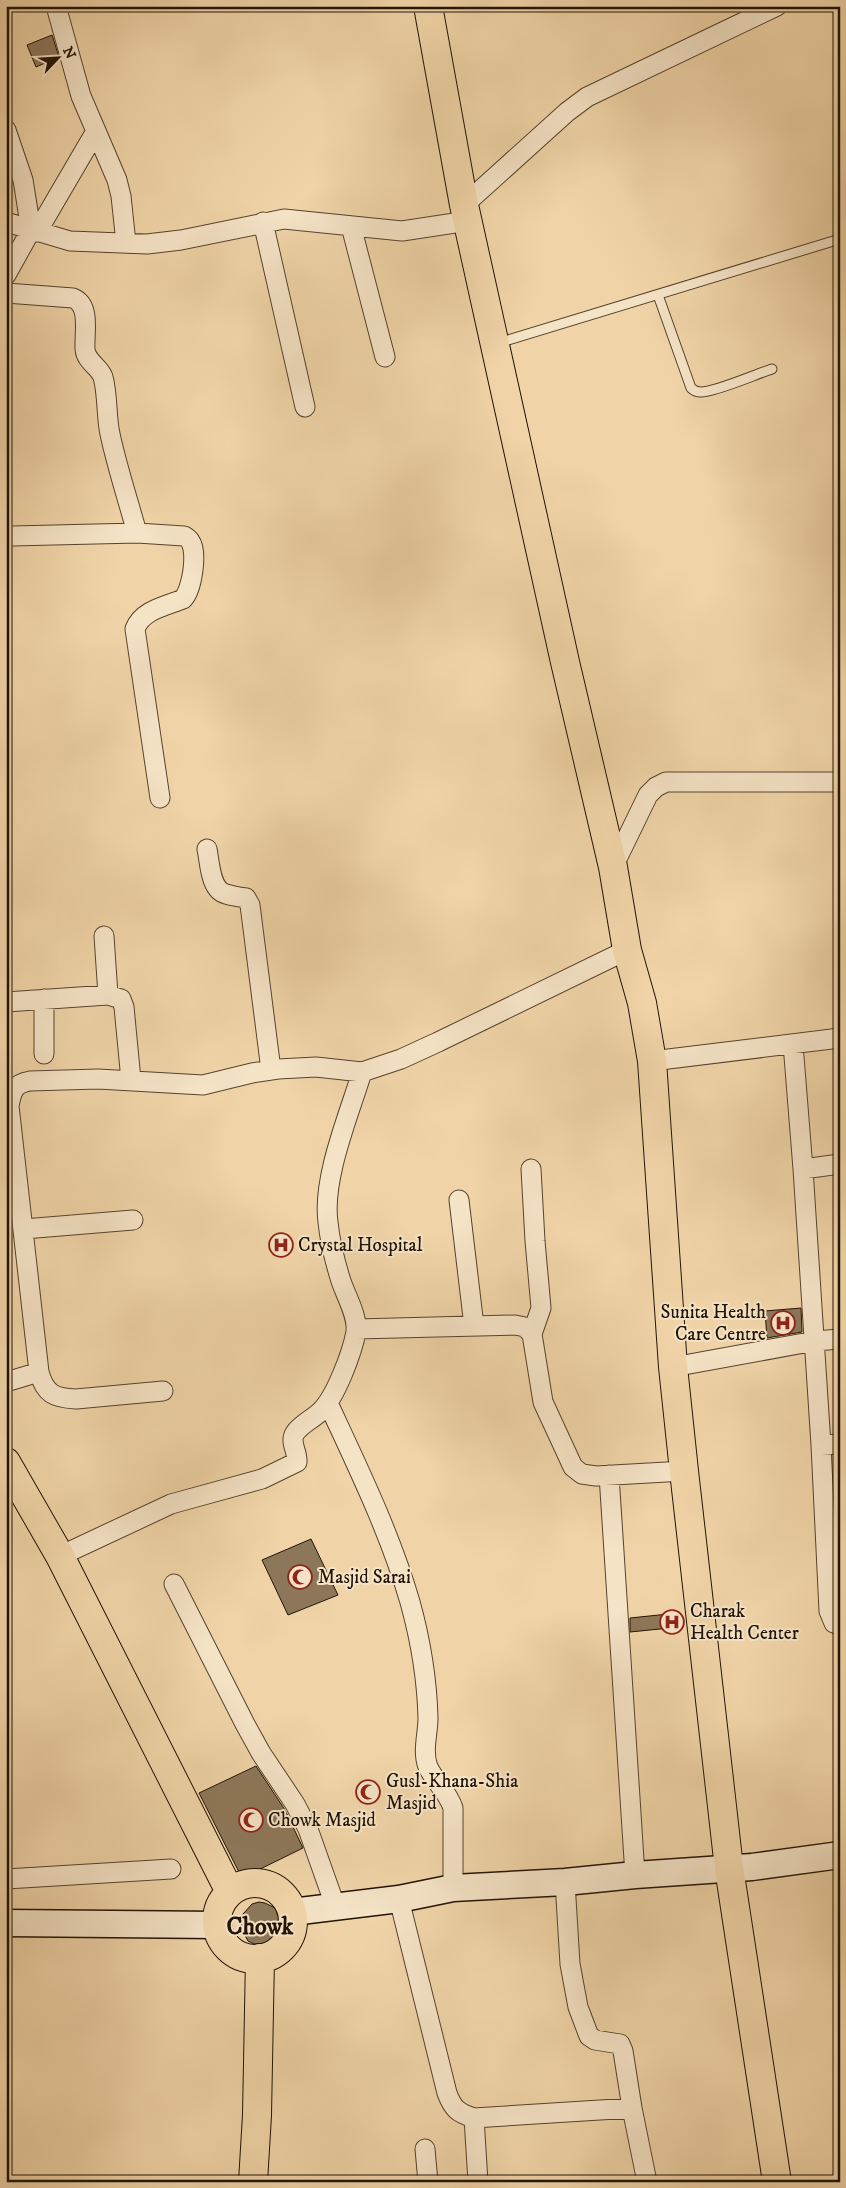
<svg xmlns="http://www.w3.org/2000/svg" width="846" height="2188" font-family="'IM FELL DW Pica',serif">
  <rect width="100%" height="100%" fill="#f0d4a7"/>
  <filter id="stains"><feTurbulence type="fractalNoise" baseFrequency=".004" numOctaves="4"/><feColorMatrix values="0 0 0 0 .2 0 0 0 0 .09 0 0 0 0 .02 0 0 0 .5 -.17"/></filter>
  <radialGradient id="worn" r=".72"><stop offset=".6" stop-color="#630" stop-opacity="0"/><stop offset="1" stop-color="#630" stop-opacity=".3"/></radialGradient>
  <path fill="#8d775a" stroke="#211306" d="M52 35 59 57 36 67 27 45Z
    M801 1308 802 1332 767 1338 765 1311Z
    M311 1539 338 1595 288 1615 262 1560Z
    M678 1613 680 1627 630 1632V1618Z
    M256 1766 285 1810 303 1848 242 1878 199 1793Z
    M259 1902 265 1903 277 1909V1914L283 1923 280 1934 270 1944H254L248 1941 241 1928 243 1914 252 1904Z"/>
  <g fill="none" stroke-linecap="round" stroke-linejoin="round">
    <g stroke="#55432e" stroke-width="11">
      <path id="lane" d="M658 295 691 388C694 391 697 392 701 392 716 392 756 374 772 369
        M498 343 840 239"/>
    </g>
    <g stroke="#55432e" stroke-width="21">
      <path id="street" d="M56 6 81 96 117 180 121 196 126 243
        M6 130 23 180 31 230 6 275
        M464 205 567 112 587 97 777 6
        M6 222 70 241 147 244 181 240 284 219 402 231 468 221
        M263 222 305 407
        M351 226 385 357
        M37 232 96 131
        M6 293 73 298C91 305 84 333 85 349 86 362 99 366 103 377 108 395 106 416 110 434 117 467 128 500 137 533
        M12 536 137 533 184 536C185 536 190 540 190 541 198 552 192 590 183 599 166 606 142 610 135 629L160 798
        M207 849C210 863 210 890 226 894 232 896 239 897 246 898L250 905 271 1070
        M613 867 648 795 656 787 666 782H840
        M104 936 108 995
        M6 1002 108 995 121 999 124 1007 131 1080
        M793 1044 803 1169 821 1445
        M44 1054V999
        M652 1061 840 1038
        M531 1169 535 1241 541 1308 532 1334
        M803 1169 840 1164
        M459 1200 474 1326
        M24 1229 133 1220
        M356 1329 515 1325 525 1327 532 1334 543 1402 573 1467 582 1474 596 1476 684 1471
        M673 1367 815 1341 840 1339
        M6 1382 39 1372
        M163 1391 76 1399C54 1398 45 1394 39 1372L9 1106C12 1090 14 1084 30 1081L98 1079 203 1085 252 1073 278 1069 316 1067 362 1072
        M328 1403C358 1468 390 1533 410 1602 420 1638 427 1680 428 1718 428 1734 422 1751 428 1767 435 1782 448 1792 453 1808V1888
        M840 1444 821 1445 829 1611 834 1623 840 1625
        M609 1475 635 1875
        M60 1556 171 1504 262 1479 297 1462C298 1452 289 1442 295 1433 301 1424 313 1419 321 1411 336 1396 352 1353 356 1332 358 1316 346 1296 341 1281 335 1262 330 1242 328 1222 322 1178 349 1115 362 1072L401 1059 438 1042 627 950
        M174 1584 245 1724 261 1753 295 1804 308 1829 336 1908
        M6 1879 171 1869
        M565 1882 570 1964 578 2007 589 2036 595 2040 620 2044 623 2051 632 2108
        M399 1899 447 2093C453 2109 458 2113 474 2118L632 2108 647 2182
        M474 2118 478 2182
        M425 2149 428 2182"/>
    </g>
    <g stroke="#211306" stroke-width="29">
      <path id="secondary" d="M292 1912 399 1899 453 1888 565 1882 635 1875 752 1867 840 1855
        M6 1923 218 1925"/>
    </g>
    <g stroke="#211306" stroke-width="30">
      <path id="primary" d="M428 6 464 205 565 662 613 867 627 950 642 1003 652 1061 673 1367 684 1471 729 1868 777 2182
        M6 1462 60 1556 230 1892
        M217 1921a38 38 0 1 1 76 0a38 38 0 1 1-76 0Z
        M253 2182 257 2115 260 1958"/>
    </g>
    <use href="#lane" stroke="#f5e3c6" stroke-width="9"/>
    <use href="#street" stroke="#f5e3c6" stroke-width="19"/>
    <use href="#secondary" stroke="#f5e3c6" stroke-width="26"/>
    <use href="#primary" stroke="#f0d4a7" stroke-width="28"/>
  </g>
  <defs>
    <g id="hospital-ring" transform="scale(1.25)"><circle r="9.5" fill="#f5e3c6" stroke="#8f2418" stroke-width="1.5"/><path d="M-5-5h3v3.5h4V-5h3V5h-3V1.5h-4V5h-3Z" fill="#8f2418"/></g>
    <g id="mosque-ring" transform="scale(1.25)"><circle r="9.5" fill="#f5e3c6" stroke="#8f2418" stroke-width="1.5"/><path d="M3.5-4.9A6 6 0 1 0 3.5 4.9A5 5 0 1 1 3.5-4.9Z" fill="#8f2418"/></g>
  </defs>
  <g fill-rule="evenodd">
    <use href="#hospital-ring" x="281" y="1245"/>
    <use href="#hospital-ring" x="783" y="1323"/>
    <use href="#mosque-ring" x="300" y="1577"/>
    <use href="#hospital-ring" x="672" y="1622"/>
    <use href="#mosque-ring" x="368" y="1792"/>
    <use href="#mosque-ring" x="251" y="1820"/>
  </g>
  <g text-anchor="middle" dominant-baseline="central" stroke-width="4" stroke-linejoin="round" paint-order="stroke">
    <g font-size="19" fill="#211306" stroke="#f5e3c6" text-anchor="start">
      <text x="298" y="1245">Crystal Hospital</text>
      <text x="766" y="1312" text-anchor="end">Sunita Health<tspan x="766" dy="22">Care Centre</tspan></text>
      <text x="318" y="1577">Masjid Sarai</text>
      <text x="690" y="1611">Charak<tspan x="690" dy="22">Health Center</tspan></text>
      <text x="386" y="1781">Gusl-Khana-Shia<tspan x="386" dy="22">Masjid</tspan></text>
      <text x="268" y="1820">Chowk Masjid</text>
    </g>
    <g font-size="24" font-weight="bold" fill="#211306" stroke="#f5e3c6">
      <text x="260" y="1927">Chowk</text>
    </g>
  </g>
  <rect width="846" height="2188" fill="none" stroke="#f0d4a7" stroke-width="25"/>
  <rect x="8" y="8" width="831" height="2173" fill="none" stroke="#211306" stroke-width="2.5"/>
  <rect x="12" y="12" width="821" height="2163" fill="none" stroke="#211306"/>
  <g transform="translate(58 58) rotate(65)" stroke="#f5e3c6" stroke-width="4" paint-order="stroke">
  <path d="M0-4L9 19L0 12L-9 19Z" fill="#211306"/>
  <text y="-8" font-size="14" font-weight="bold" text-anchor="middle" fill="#211306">N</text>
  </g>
  <rect width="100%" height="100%" filter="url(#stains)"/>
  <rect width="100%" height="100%" fill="url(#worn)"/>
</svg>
